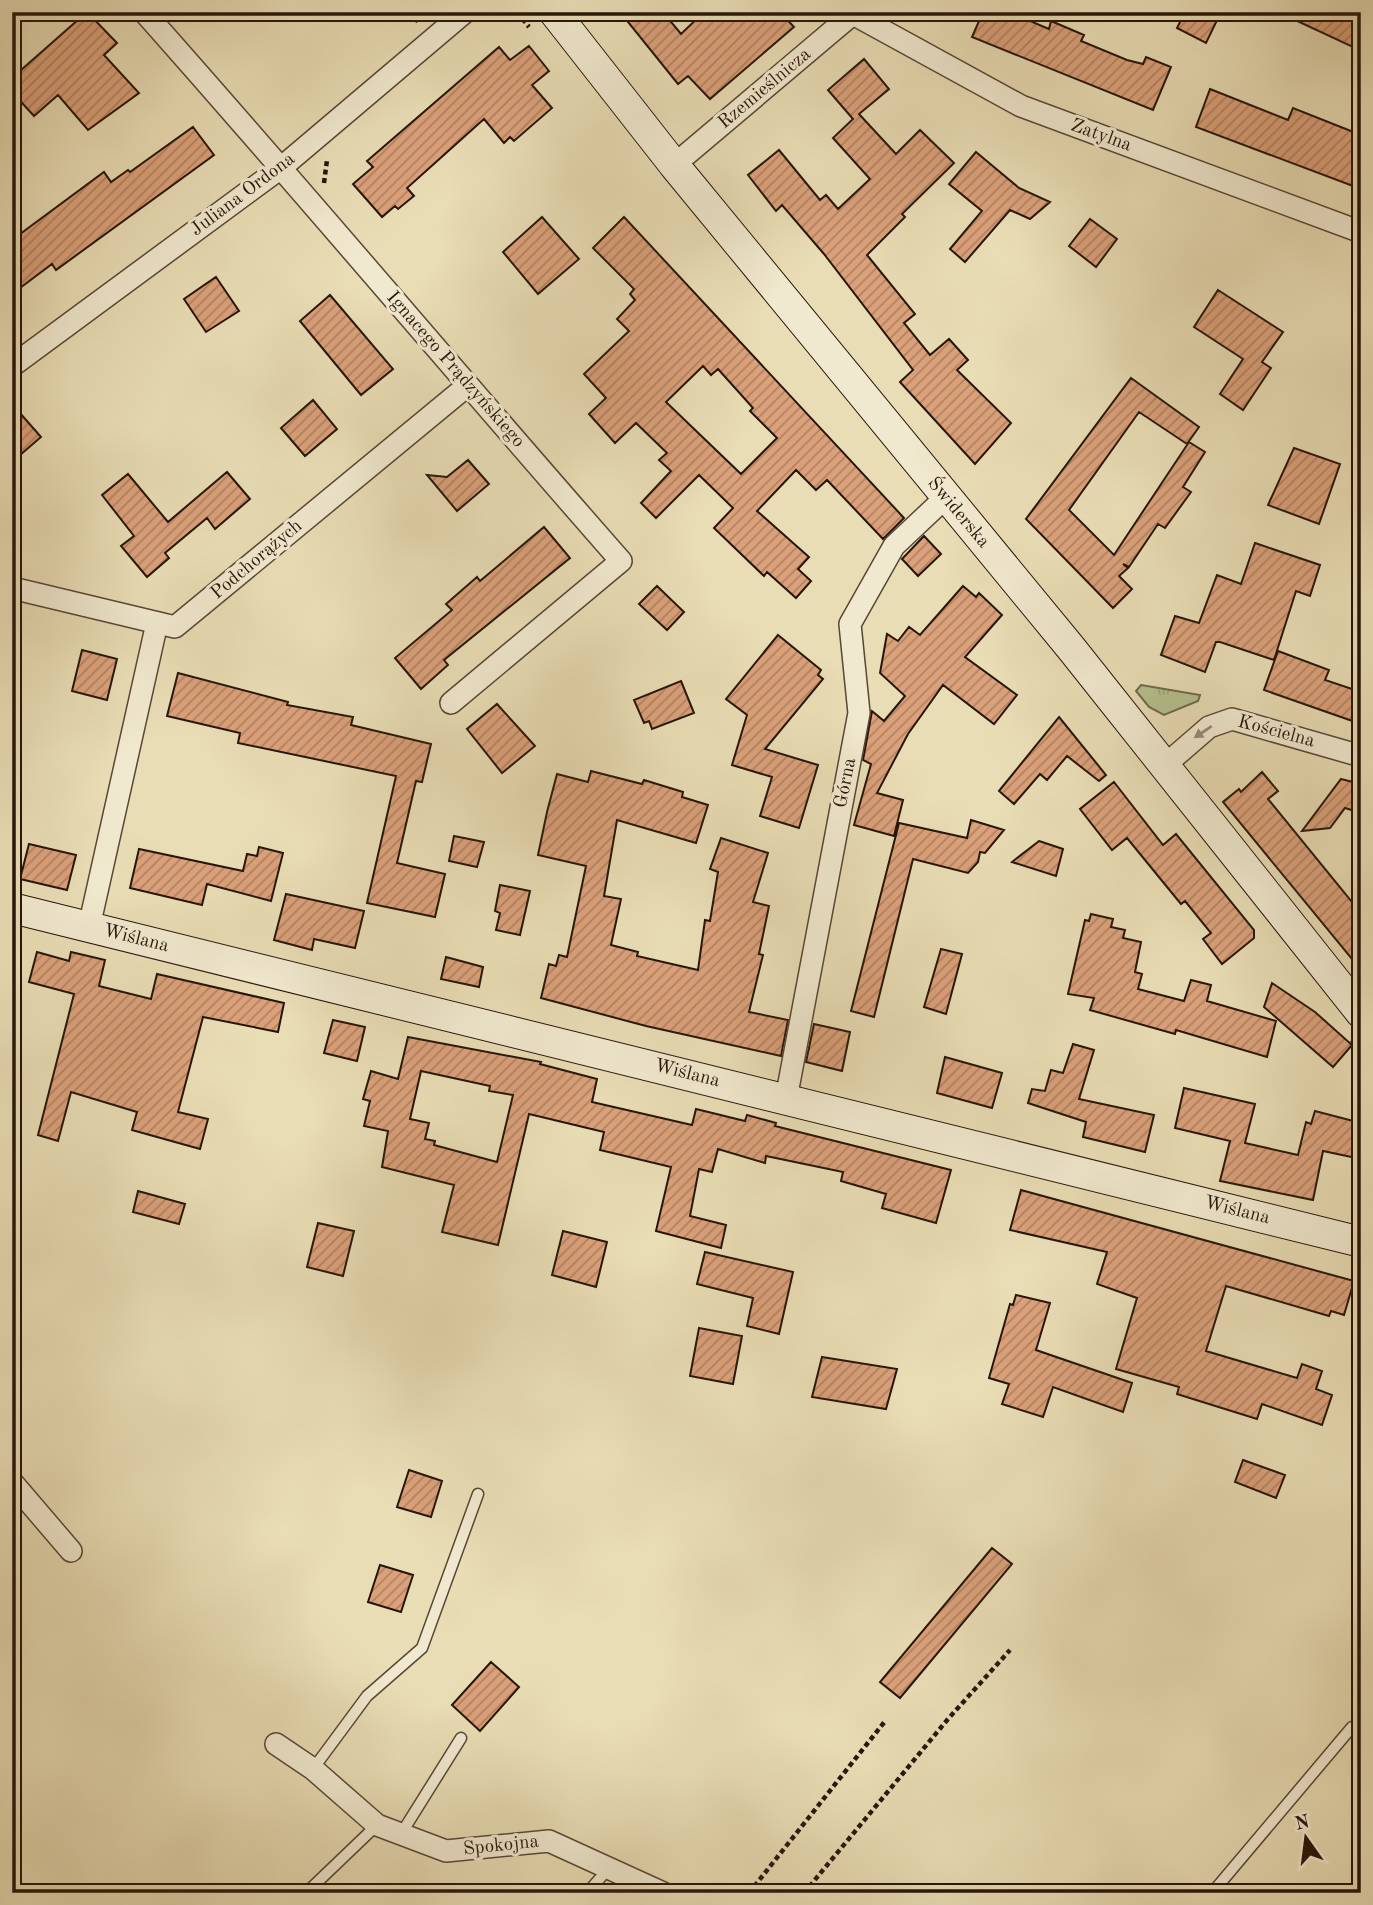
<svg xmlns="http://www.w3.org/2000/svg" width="1373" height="1905" font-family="'Old Standard TT',serif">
  <defs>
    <pattern id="grass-tufts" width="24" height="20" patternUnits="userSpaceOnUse" patternTransform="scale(1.75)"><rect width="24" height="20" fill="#b5c18e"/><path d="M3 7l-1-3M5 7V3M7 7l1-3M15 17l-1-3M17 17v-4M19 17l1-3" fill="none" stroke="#9ca579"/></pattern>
    <pattern id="building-hatch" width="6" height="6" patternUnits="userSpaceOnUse" patternTransform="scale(1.75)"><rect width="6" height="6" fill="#dba17a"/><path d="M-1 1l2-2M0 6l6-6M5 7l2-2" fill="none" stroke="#b28262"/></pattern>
  </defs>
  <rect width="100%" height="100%" fill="#e9ddb5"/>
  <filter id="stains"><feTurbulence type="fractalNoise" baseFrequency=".00286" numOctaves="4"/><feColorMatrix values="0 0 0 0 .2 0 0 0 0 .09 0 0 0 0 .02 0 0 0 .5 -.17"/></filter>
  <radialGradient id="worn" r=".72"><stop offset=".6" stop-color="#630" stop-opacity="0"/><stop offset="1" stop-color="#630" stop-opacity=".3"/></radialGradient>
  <path fill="url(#grass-tufts)" stroke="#6e6b4c" stroke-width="2" d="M1141 685 1200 695 1198 701 1164 715 1149 707 1136 691Z"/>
  <path fill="url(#building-hatch)" stroke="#27150a" stroke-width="2" fill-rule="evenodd" d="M87 12 117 43 104 55 139 93 88 130 58 95 34 116 12 92V78Z
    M620 12H663L681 34 704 12H780L794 27 710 99 688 76 678 84Z
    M983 12H1009L1049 29 1051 21 1084 35 1081 41 1127 60 1143 64 1146 57 1171 67 1153 110 972 37Z
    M1185 12H1221L1206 43 1177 28Z
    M1278 12H1361V35L1355 48Z
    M529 46 549 71 532 85 552 108 514 141 510 137 504 143 484 119 407 188 414 196 398 209 395 206 382 217 353 184 373 167 367 161 499 47 510 60Z
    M864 59 889 89 859 114 896 154 920 130 954 163 902 214 905 217 867 255 915 314 904 323 930 355 949 339 968 360 957 370 1011 423 975 464 900 382 913 370 824 254 782 205 776 211 748 175 779 150 820 200 826 195 838 209 870 179 833 138 853 119 828 90Z
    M1210 89 1288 120 1293 108 1361 135V189L1196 127Z
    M193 127 214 155 56 270 52 264 12 294V240L104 172 111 182 128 170 130 172Z
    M976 152 1019 188 1050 202 1030 219 1010 210 965 262 950 249 982 211 949 184Z
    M542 217 579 259 538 294 503 252Z
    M624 217 904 518 883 539 827 480 816 490 796 470 757 511 809 557 798 569 811 581 796 598 767 572 764 576 714 528 733 508 699 475 656 518 641 503 671 471 659 460 667 453 636 423 615 443 589 414 606 398 584 374 629 331 617 319 635 300 630 294 634 289 593 248ZM703 366 711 375 718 369 753 408 750 411 777 438 741 474 666 402Z
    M1090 219 1117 239 1096 267 1069 246Z
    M216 277 239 311 206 332 184 299Z
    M1218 290 1283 332 1262 362 1271 368 1243 410 1220 394 1243 359 1194 327Z
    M330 295 393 369 361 395 300 321Z
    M1131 378 1199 427 1187 444 1139 412 1069 510 1114 555 1189 442 1205 452 1183 487 1191 492 1165 528 1158 524 1129 567 1123 564 1128 568 1119 576 1132 589 1113 608 1026 519Z
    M313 400 337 429 305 456 281 428Z
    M12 404 41 437 12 462Z
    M1294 448 1340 464 1319 524 1268 505Z
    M468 460 489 484 457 511 427 475 447 477Z
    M227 472 250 499 215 529 207 518 165 553 169 558 147 577 121 546 134 536 102 495 128 474 168 522Z
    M544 527 570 558 444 660 448 665 421 689 395 658 452 610 446 604 477 577 480 581Z
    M924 536 941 554 918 576 902 559Z
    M1255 543 1320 565 1310 596 1296 591 1274 660 1220 642H1216L1205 672 1161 655 1175 616 1199 623 1217 575 1241 584Z
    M657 586 684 612 667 630 639 604Z
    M963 586 976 597 979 593 1002 615 965 657 1017 695 994 724 943 685 908 734 877 793 903 800 894 836 854 825 871 764 863 760 872 711 884 721 905 696 880 673 887 634 898 641 909 627 920 635Z
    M778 635 821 670 818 675 823 679 765 749 818 765 799 828 760 816 772 777 732 765 747 715 726 699Z
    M82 650 117 659 107 700 72 691Z
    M1278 651 1329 670 1325 680 1361 692V724L1264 690Z
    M178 673 288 702 287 705 353 717 351 725 431 744 422 782 416 781 397 863 445 874 435 917 367 903 396 776 238 743 240 733 167 716Z
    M681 681 694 713 652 729 649 721 644 723 634 700Z
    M497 704 535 746 502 773 467 729Z
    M1059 717 1106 775 1099 781 1067 756 1047 780 1040 774 1014 804 999 791Z
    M591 771 642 784 644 780 683 792 682 797 708 805 696 843 617 820 604 896 621 899 611 945 638 952 637 956 698 970 705 920 710 921 718 872 710 869 721 838 768 853 753 902 769 906 759 954 763 955 749 1012 788 1020 781 1056 646 1026 541 998 549 964 556 966 559 955 567 957 586 866 538 855 547 812 557 774 588 782Z
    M1262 772 1278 791 1268 799 1361 913V970L1223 802 1239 789 1241 792Z
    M1341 779 1361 784V813L1345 808 1330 828 1302 831Z
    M1114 782 1163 845 1176 834 1254 930V938L1222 964 1203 939 1211 933 1185 901 1181 904 1127 838 1112 850 1080 809Z
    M971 820 1004 830 985 853 980 852 978 862 968 873 913 859 874 1017 851 1011 899 823 967 838Z
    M454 836 484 842 477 867 449 861Z
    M1039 841 1063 849 1056 876 1012 862Z
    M29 844 76 855 67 890 20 879Z
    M259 847 283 853 271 901 207 884 202 905 130 888 139 849 243 871 247 854 257 856Z
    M500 885 530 891 520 935 496 930 500 913 495 911Z
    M286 894 364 911 355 948 314 939 312 950 274 940Z
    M1091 914 1113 919 1111 927 1125 930 1123 938 1141 942 1135 972 1142 974 1138 989 1184 1001 1191 980 1211 985 1207 1001 1276 1021 1267 1057 1176 1030 1175 1034 1090 1010 1094 998 1068 994 1085 920 1089 921Z
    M941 949 962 954 946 1014 924 1007Z
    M37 952 69 961 71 952 105 960 99 986 151 999 157 974 284 1003 278 1032 203 1017 178 1112 208 1119 200 1149 132 1130 137 1112 71 1092 58 1141 38 1135 74 994 29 982Z
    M446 957 483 967 479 987 441 979Z
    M1272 983 1315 1012 1352 1045 1333 1067 1264 1007Z
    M333 1020 365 1027 357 1061 324 1053Z
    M814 1024 850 1032 842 1071 806 1062Z
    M408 1037 541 1062 540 1064 597 1079 592 1102 692 1125 696 1109 745 1121 747 1115 776 1123 775 1126 951 1170 936 1223 882 1208 886 1194 841 1181 843 1172 766 1156 765 1163 718 1149 712 1172 699 1169 690 1216 726 1225 721 1248 656 1231 671 1167 600 1150 604 1132 529 1114 498 1245 442 1232 454 1185 382 1167 388 1131 364 1126 370 1101 363 1099 371 1071 398 1079ZM421 1071 490 1086 489 1091 513 1095 497 1162 434 1145 435 1141 425 1139 429 1123 410 1119Z
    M1073 1044 1094 1050 1079 1099 1154 1115 1145 1152 1083 1137 1086 1122 1028 1103 1032 1089 1045 1091 1051 1070 1063 1073Z
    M945 1057 1002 1073 992 1108 937 1093Z
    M1184 1088 1255 1104 1245 1143 1298 1155 1306 1122 1311 1124 1315 1111 1361 1123V1159L1323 1151 1313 1200 1220 1181 1230 1141 1175 1128Z
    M1021 1190 1354 1281 1344 1315 1331 1311 1329 1316 1226 1286 1206 1351 1297 1378 1302 1364 1322 1371 1316 1389 1332 1395 1322 1425 1262 1404 1257 1419 1177 1394 1179 1387 1116 1369 1137 1298 1097 1284 1107 1252 1010 1230Z
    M138 1191 185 1204 179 1224 133 1212Z
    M318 1223 354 1231 343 1276 307 1267Z
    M563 1231 607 1242 596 1287 552 1275Z
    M705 1252 793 1272 779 1334 747 1326 753 1298 697 1284Z
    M1016 1295 1050 1303 1036 1350 1132 1383 1123 1412 1053 1387 1043 1417 1002 1404 1009 1384 989 1378 1010 1304 1013 1305Z
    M699 1328 742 1336 733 1384 690 1376Z
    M822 1357 897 1369 886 1409 812 1397Z
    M1243 1460 1285 1475 1276 1498 1235 1482Z
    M409 1470 442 1481 431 1517 397 1507Z
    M992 1548 1012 1564 900 1698 880 1682Z
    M380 1565 413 1575 401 1612 368 1602Z
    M491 1662 519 1687 480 1731 452 1705Z"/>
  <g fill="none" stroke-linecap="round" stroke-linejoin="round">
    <g stroke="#584735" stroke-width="13">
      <path id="lane" d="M313 1769 367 1696 422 1648 478 1494
        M401 1834 461 1738
        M306 1893 377 1825
        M587 1893 609 1868
        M1212 1893 1352 1727"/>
    </g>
    <g stroke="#584735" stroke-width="24">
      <path id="street" d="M144 12C305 193 461 379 621 561L451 703
        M12 14 15 12
        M853 14 1021 106 1361 232
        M674 165 855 12
        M12 366 282 167 465 12
        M12 588 175 627 467 386
        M1164 766 1209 727 1232 719 1361 756
        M89 927 157 623
        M786 1099 859 713 850 624 894 546 945 498
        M12 1482 71 1551
        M276 1744 313 1769 377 1825 446 1851 549 1841 663 1893"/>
    </g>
    <g stroke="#27150a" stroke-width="32">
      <path id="secondary" d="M554 12 674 165 1071 648 1361 1013
        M12 908 1361 1242"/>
    </g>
    <path stroke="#27150a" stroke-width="4.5" stroke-dasharray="5 3.5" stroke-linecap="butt" d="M413 12 418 22
      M517 12 529 27
      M324 183 327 160
      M1352 1040 1361 1054
      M749 1893 886 1720
      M804 1893 948 1719 1010 1650"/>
    <use href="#lane" stroke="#f1e9cf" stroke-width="10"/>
    <use href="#street" stroke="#f1e9cf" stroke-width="21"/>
    <use href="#secondary" stroke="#f1e9cf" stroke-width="30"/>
  </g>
  <defs><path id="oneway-solid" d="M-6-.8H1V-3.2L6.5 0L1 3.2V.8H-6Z" transform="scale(1.75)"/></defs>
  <use fill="#968a76" href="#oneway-solid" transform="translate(1203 732) rotate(146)"/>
  <g text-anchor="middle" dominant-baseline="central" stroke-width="6" stroke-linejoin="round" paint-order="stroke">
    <g font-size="19" fill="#27150a" stroke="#f1e9cf">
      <text transform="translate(765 89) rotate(-40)">Rzemieślnicza</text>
      <text transform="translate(1101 136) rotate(20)">Zatylna</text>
      <text transform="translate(243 195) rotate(-37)">Juliana Ordona</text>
      <text transform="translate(455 370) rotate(49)">Ignacego Prądzyńskiego</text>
      <text transform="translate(958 513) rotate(50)">Świderska</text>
      <text transform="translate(257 560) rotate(-40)">Podchorążych</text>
      <text transform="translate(1276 732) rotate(15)">Kościelna</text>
      <text transform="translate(846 783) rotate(-79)">Górna</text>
      <text transform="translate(136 939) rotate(14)">Wiślana</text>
      <text transform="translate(687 1074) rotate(14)">Wiślana</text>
      <text transform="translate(1237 1211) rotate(14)">Wiślana</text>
      <text transform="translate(501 1846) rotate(-6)">Spokojna</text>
    </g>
  </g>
  <rect width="1373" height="1905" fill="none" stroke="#e9ddb5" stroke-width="42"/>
  <rect x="14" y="14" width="1345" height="1877" fill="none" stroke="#27150a" stroke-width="3.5"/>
  <rect x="21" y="21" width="1331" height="1863" fill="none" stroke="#27150a" stroke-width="2"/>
  <g transform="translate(1306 1838) rotate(346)" stroke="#f1e9cf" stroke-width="5" paint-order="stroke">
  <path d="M0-5L12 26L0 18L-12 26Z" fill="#27150a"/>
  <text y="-10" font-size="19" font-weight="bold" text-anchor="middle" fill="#27150a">N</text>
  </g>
  <rect width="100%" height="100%" filter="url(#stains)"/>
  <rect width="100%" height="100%" fill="url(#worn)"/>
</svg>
